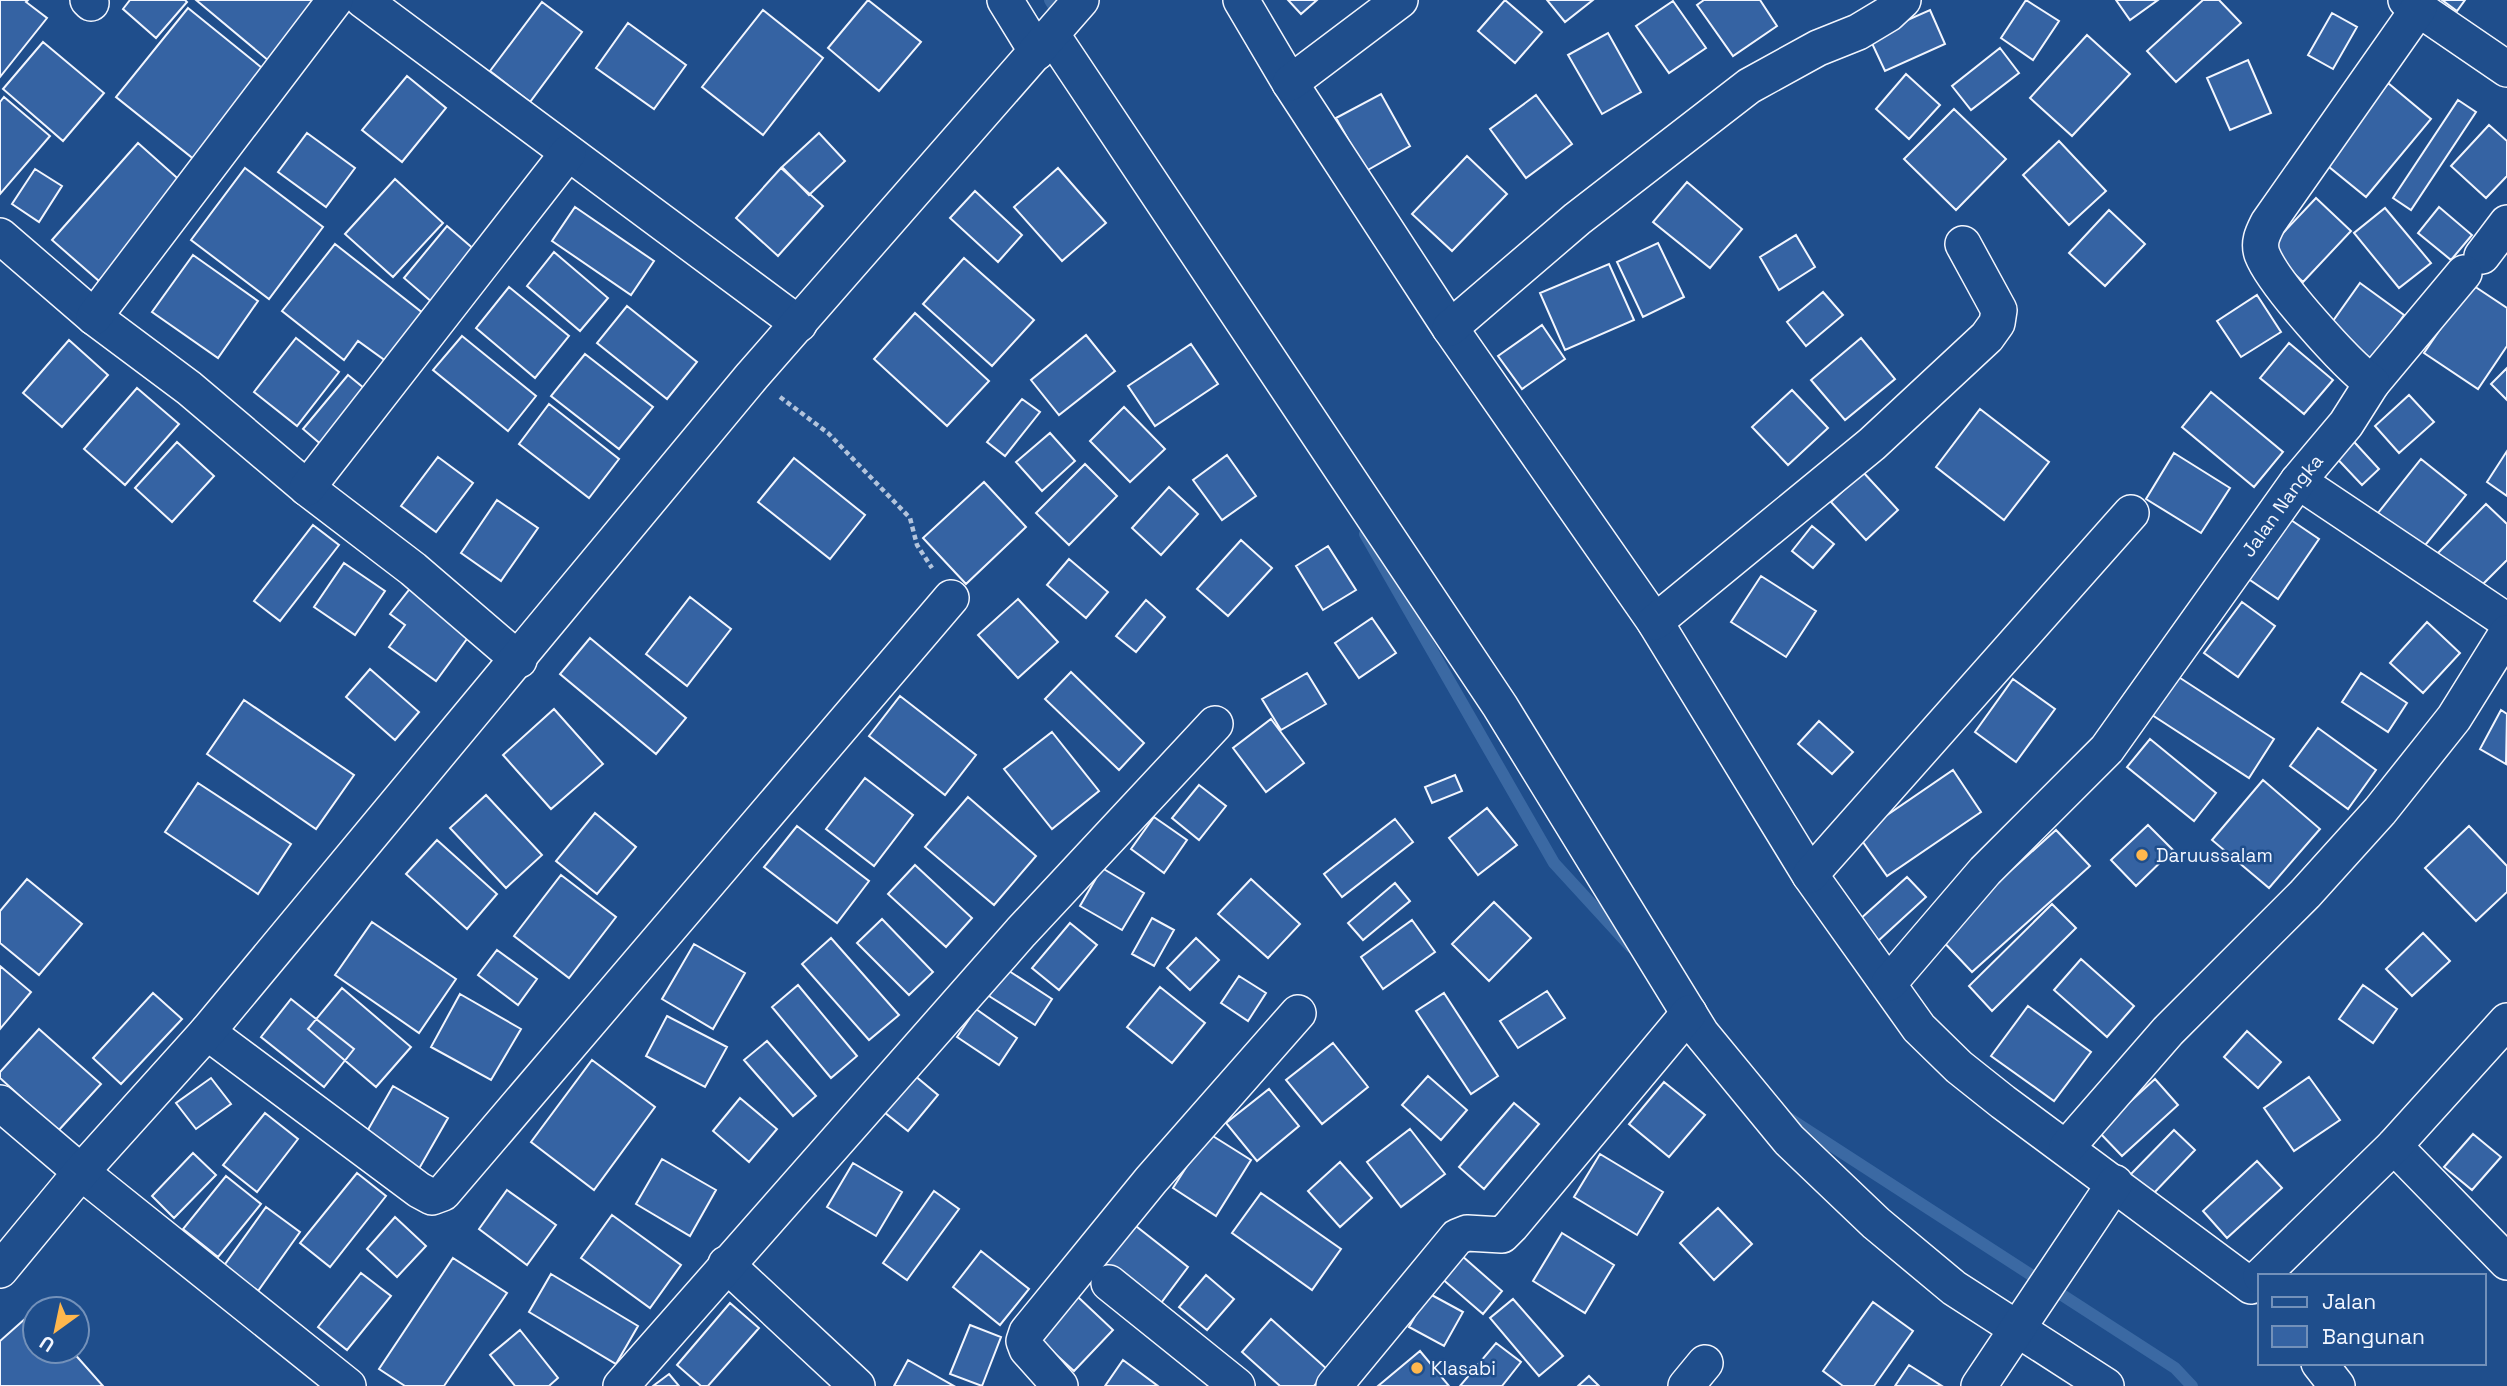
<svg xmlns="http://www.w3.org/2000/svg" width="2507" height="1386" font-family="'Space Grotesk',sans-serif">
  <rect width="100%" height="100%" fill="#1f4e8c"/>
  <g fill="none" stroke-linecap="round" stroke-linejoin="round">
    <path stroke="#3b69a3" stroke-width="12" d="M1050 0 1061 18
      M1365 534 1554 863 1631 947
      M1787 1117 2175 1368 2192 1386"/>
  </g>
  <path fill="#3563a3" stroke="#f2f6ff" stroke-width="2" d="M0 0H28L26 2 47 18 0 77Z
    M130 0H185L187 2 156 38 123 9Z
    M196 0H318L275 66Z
    M868 0 921 42 879 91 828 48Z
    M1288 0H1317L1301 14Z
    M1505 0 1542 32 1515 63 1478 31Z
    M1547 0H1593L1565 22Z
    M1704 0H1760L1777 26 1733 56 1697 5Z
    M2026 0 2059 21 2033 60 2001 38Z
    M2116 0H2158L2130 20Z
    M2203 0H2219L2241 23 2176 82 2147 51Z
    M2442 0H2465L2457 11Z
    M1673 1 1706 48 1669 73 1636 26Z
    M542 2 582 32 530 102 490 71Z
    M188 8 272 76 200 164 116 97Z
    M763 10 823 58 763 135 702 87Z
    M1930 10 1945 44 1885 71 1869 37Z
    M2332 13 2357 27 2333 69 2308 55Z
    M628 23 686 65 654 109 596 68Z
    M1608 33 1641 92 1602 114 1568 55Z
    M2087 35 2130 74 2072 136 2030 98Z
    M43 42 104 93 63 141 3 89Z
    M2000 48 2019 73 1971 110 1952 86Z
    M2248 60 2271 113 2230 130 2207 78Z
    M1906 74 1940 105 1909 139 1876 109Z
    M407 76 446 108 402 162 362 130Z
    M2388 83 2431 119 2366 197 2323 162Z
    M1381 94 1410 146 1366 171 1336 118Z
    M1536 95 1572 144 1526 178 1490 129Z
    M4 97 50 136 0 194V102Z
    M2458 100 2476 112 2411 210 2393 198Z
    M1954 109 2006 159 1956 210 1904 159Z
    M2489 125 2507 141V176L2486 198 2451 166Z
    M307 133 355 168 326 207 278 172Z
    M819 133 845 161 809 195 782 167Z
    M2059 141 2106 191 2069 225 2023 175Z
    M138 143 184 184 99 281 52 240Z
    M1467 156 1507 194 1452 251 1412 214Z
    M245 168 323 227 269 299 191 240Z
    M781 168 823 206 778 256 736 218Z
    M1058 168 1106 223 1062 261 1014 207Z
    M35 169 62 186 39 222 12 204Z
    M395 179 443 223 393 277 345 234Z
    M1687 182 1742 229 1710 268 1653 222Z
    M975 191 1022 235 998 262 950 218Z
    M2316 198 2351 231 2303 282 2268 249Z
    M575 207 654 261 631 295 552 241Z
    M2439 207 2472 235 2451 260 2418 233Z
    M2385 208 2431 263 2399 288 2354 233Z
    M2109 210 2145 244 2105 286 2069 253Z
    M447 226 483 257 440 309 404 278Z
    M1796 235 1815 267 1779 290 1760 257Z
    M1658 243 1684 297 1643 317 1617 262Z
    M335 244 433 321 397 369 358 341 344 360 282 311Z
    M554 252 608 298 580 331 527 286Z
    M193 255 258 301 218 358 152 312Z
    M964 258 1034 320 992 366 923 304Z
    M1609 264 1634 320 1565 350 1540 293Z
    M2360 283 2404 315 2372 360 2328 328Z
    M2471 284 2507 308V346L2478 389 2424 353Z
    M509 287 569 336 535 378 476 328Z
    M1823 292 1843 315 1806 346 1787 322Z
    M2257 295 2281 332 2241 357 2217 321Z
    M627 306 697 362 667 399 597 343Z
    M915 313 989 381 947 426 874 359Z
    M1542 325 1565 359 1522 389 1498 356Z
    M1086 335 1115 371 1059 415 1031 380Z
    M462 336 536 396 508 431 433 370Z
    M296 338 339 372 297 426 254 392Z
    M1861 338 1895 379 1845 420 1811 380Z
    M69 340 108 375 62 427 23 393Z
    M2289 343 2333 380 2304 414 2260 378Z
    M1191 344 1218 384 1155 426 1128 386Z
    M585 354 653 407 619 449 551 396Z
    M2507 368V400L2491 384Z
    M348 375 376 398 330 452 303 429Z
    M137 388 179 424 125 485 84 449Z
    M1792 390 1828 428 1788 465 1752 427Z
    M2211 392 2283 452 2254 487 2182 427Z
    M2409 395 2434 422 2399 453 2375 426Z
    M1022 399 1040 412 1005 456 987 442Z
    M549 404 619 459 589 498 519 444Z
    M1124 407 1165 449 1130 482 1090 441Z
    M1980 409 2049 462 2004 520 1936 467Z
    M2345 432 2379 469 2362 485 2328 449Z
    M1050 433 1075 461 1042 491 1016 462Z
    M177 442 214 476 172 522 135 488Z
    M2507 451V496L2487 482Z
    M2174 453 2230 488 2201 533 2146 499Z
    M1227 455 1256 496 1222 520 1193 480Z
    M438 457 473 483 436 532 401 506Z
    M794 458 865 515 830 559 758 502Z
    M2421 459 2466 495 2422 549 2378 513Z
    M1085 464 1117 496 1069 545 1036 513Z
    M1863 472 1898 510 1866 540 1831 502Z
    M984 482 1026 527 966 584 923 538Z
    M1169 487 1198 514 1161 555 1132 528Z
    M497 500 538 528 501 581 461 553Z
    M2486 504 2507 524V560L2474 593 2435 556Z
    M2288 518 2319 539 2278 599 2247 578Z
    M313 525 339 545 280 621 254 601Z
    M1812 526 1834 544 1813 568 1792 551Z
    M1241 540 1272 568 1228 616 1197 589Z
    M1328 546 1356 590 1323 610 1296 566Z
    M1069 559 1108 592 1086 618 1047 585Z
    M344 563 385 591 355 635 314 607Z
    M1761 576 1816 611 1786 657 1731 622Z
    M416 581 475 628 436 681 389 647 405 625 390 614Z
    M690 597 731 629 687 686 646 654Z
    M1018 599 1058 642 1018 678 978 635Z
    M1146 600 1165 617 1136 652 1116 636Z
    M2242 602 2275 626 2238 677 2204 653Z
    M1372 618 1396 653 1359 678 1335 643Z
    M2427 622 2460 653 2423 693 2390 663Z
    M590 638 686 718 656 754 560 674Z
    M370 669 419 712 395 740 346 697Z
    M1071 672 1144 743 1119 770 1045 699Z
    M1307 673 1326 704 1281 730 1262 699Z
    M2361 673 2407 703 2388 732 2342 702Z
    M2174 674 2274 739 2249 778 2149 713Z
    M2013 679 2055 709 2016 762 1975 732Z
    M900 696 976 755 945 795 869 736Z
    M244 700 354 775 316 829 207 754Z
    M554 709 603 764 551 809 503 755Z
    M2501 710 2507 714 2506 764 2480 749Z
    M1271 719 1304 763 1266 792 1233 748Z
    M1819 721 1853 752 1832 774 1798 744Z
    M2318 728 2376 770 2348 809 2290 766Z
    M1052 732 1099 791 1052 829 1004 769Z
    M2150 739 2216 793 2194 821 2127 767Z
    M1953 770 1981 812 1887 876 1858 835Z
    M1455 775 1462 791 1432 803 1425 787Z
    M865 778 913 815 874 866 826 829Z
    M2263 780 2320 829 2269 888 2212 840Z
    M198 783 291 844 258 894 165 832Z
    M1199 785 1226 806 1199 840 1172 818Z
    M486 795 542 855 506 888 450 828Z
    M968 797 1036 856 994 905 925 847Z
    M1487 808 1517 845 1478 875 1449 838Z
    M595 813 636 847 597 894 556 861Z
    M1154 817 1187 840 1164 873 1131 849Z
    M1395 819 1413 842 1342 897 1324 874Z
    M2148 825 2173 850 2136 886 2111 860Z
    M797 826 869 881 837 923 764 867Z
    M2469 826 2507 866V892L2476 921 2425 868Z
    M2056 830 2090 866 1972 972 1938 936Z
    M437 840 497 894 467 929 406 874Z
    M915 865 972 918 946 947 888 894Z
    M1102 868 1144 893 1122 930 1080 906Z
    M561 875 616 917 569 978 514 936Z
    M1907 877 1926 897 1878 941 1859 920Z
    M27 879 82 924 39 975 0 943V911Z
    M1251 879 1300 924 1268 958 1218 914Z
    M1395 883 1410 901 1363 940 1348 923Z
    M1494 902 1531 938 1489 981 1452 944Z
    M2052 904 2076 928 1992 1011 1969 986Z
    M1152 918 1174 930 1154 966 1132 954Z
    M882 919 933 972 909 995 857 943Z
    M1412 920 1435 952 1383 989 1361 957Z
    M372 922 456 979 419 1033 335 975Z
    M1070 923 1097 945 1059 990 1032 968Z
    M2423 933 2450 961 2412 996 2386 969Z
    M831 938 899 1015 869 1040 802 964Z
    M1196 938 1219 960 1190 990 1167 968Z
    M694 944 745 973 713 1029 662 999Z
    M497 950 537 979 518 1005 478 975Z
    M2081 959 2134 1006 2107 1037 2054 990Z
    M0 966 31 992 0 1029Z
    M1006 969 1052 999 1035 1025 989 996Z
    M1239 976 1266 993 1248 1021 1221 1003Z
    M798 985 857 1056 831 1078 772 1007Z
    M2363 985 2397 1009 2373 1043 2339 1019Z
    M1160 987 1205 1023 1172 1063 1127 1027Z
    M342 988 411 1047 376 1087 308 1029Z
    M1547 991 1565 1018 1518 1048 1500 1021Z
    M153 993 182 1019 121 1084 93 1058Z
    M1444 993 1498 1076 1471 1094 1416 1011Z
    M460 994 521 1029 491 1080 431 1047Z
    M291 999 354 1049 324 1087 261 1037Z
    M2028 1006 2091 1052 2054 1101 1991 1056Z
    M976 1009 1017 1038 999 1065 957 1037Z
    M667 1016 727 1047 705 1087 646 1056Z
    M39 1029 101 1084 58 1131 0 1078V1072Z
    M2247 1031 2281 1062 2258 1088 2224 1057Z
    M767 1041 816 1096 793 1116 744 1060Z
    M1333 1043 1368 1087 1322 1124 1286 1080Z
    M592 1060 655 1107 594 1190 531 1142Z
    M914 1075 938 1095 908 1131 884 1112Z
    M1428 1076 1467 1110 1441 1140 1402 1105Z
    M2309 1077 2340 1120 2294 1151 2264 1108Z
    M211 1078 231 1104 196 1129 176 1103Z
    M2155 1079 2178 1105 2122 1156 2098 1131Z
    M1664 1082 1705 1115 1669 1157 1629 1124Z
    M393 1086 448 1118 416 1174 361 1142Z
    M1269 1089 1299 1126 1257 1161 1226 1123Z
    M740 1098 777 1129 749 1162 713 1131Z
    M1514 1103 1539 1124 1484 1189 1459 1167Z
    M265 1113 298 1139 257 1192 223 1165Z
    M1410 1129 1445 1174 1401 1207 1367 1162Z
    M2174 1130 2195 1150 2152 1195 2130 1175Z
    M1208 1133 1251 1160 1216 1216 1173 1188Z
    M2473 1134 2501 1157 2472 1190 2444 1167Z
    M193 1153 216 1175 174 1218 152 1196Z
    M1600 1154 1663 1192 1637 1235 1574 1197Z
    M662 1159 716 1190 690 1236 636 1204Z
    M2257 1161 2282 1188 2227 1238 2203 1211Z
    M1340 1162 1372 1198 1340 1227 1308 1191Z
    M853 1163 902 1192 876 1236 827 1207Z
    M357 1173 386 1196 330 1267 300 1243Z
    M226 1176 261 1204 218 1257 183 1229Z
    M507 1190 556 1225 527 1265 479 1229Z
    M934 1191 959 1209 907 1280 883 1263Z
    M1261 1193 1341 1249 1312 1290 1232 1233Z
    M266 1207 300 1232 258 1291 223 1267Z
    M1718 1208 1752 1244 1714 1280 1680 1243Z
    M612 1215 681 1265 650 1308 581 1258Z
    M395 1217 426 1246 397 1277 367 1249Z
    M1132 1223 1188 1267 1158 1307 1100 1263Z
    M1562 1233 1614 1265 1585 1313 1533 1281Z
    M1453 1248 1502 1291 1483 1314 1433 1271Z
    M981 1251 1029 1289 1000 1325 953 1287Z
    M453 1258 507 1293 444 1386H405L379 1369Z
    M361 1273 391 1296 347 1350 318 1327Z
    M551 1274 638 1326 616 1364 529 1312Z
    M1206 1275 1234 1299 1207 1330 1179 1307Z
    M1428 1293 1463 1312 1444 1346 1409 1327Z
    M1078 1297 1113 1330 1074 1371 1039 1339Z
    M1513 1299 1563 1356 1539 1376 1490 1318Z
    M1873 1302 1913 1331 1874 1386H1843L1823 1371Z
    M730 1303 759 1328 708 1386H701L677 1365Z
    M35 1310V1351H72L103 1386H0V1341Z
    M1271 1319 1328 1370 1314 1386H1280L1242 1352Z
    M970 1325 1001 1337 982 1386 950 1374Z
    M520 1330 558 1378 549 1386H515L490 1355Z
    M1496 1343 1521 1362 1502 1386H1460Z
    M1420 1351 1449 1386H1378Z
    M908 1360 954 1386H894Z
    M1123 1360 1158 1386H1105Z
    M1909 1365 1942 1386H1895Z
    M669 1374 679 1386H653Z
    M1589 1376 1599 1386H1578Z"/>
  <g fill="none" stroke-linecap="round" stroke-linejoin="round">
    <g stroke="#f2f6ff" stroke-width="38">
      <g id="street">
        <path d="M88 0 91 3"/>
        <path d="M363 0 799 324"/>
        <path d="M1005 0 1037 52"/>
        <path d="M1241 0 1290 83 1450 328 1655 622 1810 875 1919 1028 1959 1067 2003 1102 2251 1286 2260 1277"/>
        <path d="M2406 0 2507 69"/>
        <path d="M1052 35 1500 706 1701 1033 1789 1140 1876 1223 1954 1288 2106 1386"/>
        <path d="M1290 83 1400 0"/>
        <path d="M0 236 94 317 189 388 307 488 413 569 519 660"/>
        <path d="M2482 256 2507 223"/>
        <path d="M94 317 335 0"/>
        <path d="M1450 328 1577 219 1749 86 1818 48 1858 32 1888 14 1903 0"/>
        <path d="M2372 383 2464 273"/>
        <path d="M2298 481 2507 621"/>
        <path d="M307 488 568 153"/>
        <path d="M1655 622 1872 444 1987 337 1997 323 1999 310 1963 244"/>
        <path d="M1810 875 2131 513"/>
        <path id="s1" d="M1889 983 1985 871 2107 749 2298 481 2346 424 2372 383C2346 364 2273 283 2262 254 2258 242 2263 233 2268 223L2419 8"/>
        <path d="M207 1032 419 1190 432 1197 443 1193 951 598"/>
        <path d="M0 1103 81 1172 348 1386"/>
        <path d="M2394 1146 2507 1262"/>
        <path d="M2067 1147 2168 1031 2305 894 2380 811 2454 718 2507 633"/>
        <path d="M726 1264 857 1386"/>
        <path d="M0 1270 81 1172 207 1032 752 376 1081 0"/>
        <path d="M2261 1276 2394 1146 2507 1021"/>
        <path d="M1109 1283 1237 1386"/>
        <path d="M2319 1363 2337 1386"/>
        <path d="M621 1386 1021 932 1215 724"/>
        <path d="M1060 1386 1027 1349 1024 1341 1027 1332 1151 1180 1298 1013"/>
        <path d="M1334 1386 1457 1237 1467 1233 1502 1235 1511 1226 1689 1013"/>
        <path d="M1686 1386 1705 1363"/>
        <path d="M1979 1386 2115 1183"/>
      </g>
    </g>
    <path stroke="#b3c4dc" stroke-width="4.5" stroke-dasharray="5 3.5" stroke-linecap="butt" d="M780 397 828 433 910 518 917 545 932 568"/>
    <use href="#street" stroke="#1f4e8c" stroke-width="35"/>
  </g>
  <g fill="#ffb74d" stroke="#1f4e8c" stroke-width="2.5">
    <circle cx="2142" cy="855" r="7"/>
    <circle cx="1417" cy="1368" r="7"/>
  </g>
  <g text-anchor="middle" dominant-baseline="central" stroke-width="5" stroke-linejoin="round" paint-order="stroke">
    <g font-size="19" fill="#f2f6ff" stroke="#1f4e8c">
      <text stroke="none"><textPath href="#s1" startOffset="620">Jalan Nangka</textPath></text>
    </g>
    <g font-size="19" fill="#f2f6ff" stroke="#1f4e8c" text-anchor="start">
      <text x="2156" y="855">Daruussalam</text>
      <text x="1431" y="1368">Klasabi</text>
    </g>
  </g>
  <rect x="2258" y="1274" width="228" height="91" fill="#1f4e8c" stroke="#7391ba" stroke-width="2"/>
  <rect x="2272" y="1297" width="35" height="10" fill="#1f4e8c" stroke="#7391ba" stroke-width="2"/>
  <text x="2322" y="1309" font-size="21" fill="#f2f6ff">Jalan</text>
  <rect x="2272" y="1326" width="35" height="21" fill="#3563a3" stroke="#7391ba" stroke-width="2"/>
  <text x="2322" y="1344" font-size="21" fill="#f2f6ff">Bangunan</text>
  <g transform="translate(56 1330) rotate(213)"><circle r="33" fill="#1f4e8c" stroke="#7391ba" stroke-width="2"/>
  <path d="M0-5L12 26L0 18L-12 26Z" fill="#ffb74d"/>
  <text y="-10" font-size="19" font-weight="bold" text-anchor="middle" fill="#f2f6ff">U</text>
  </g>
</svg>
